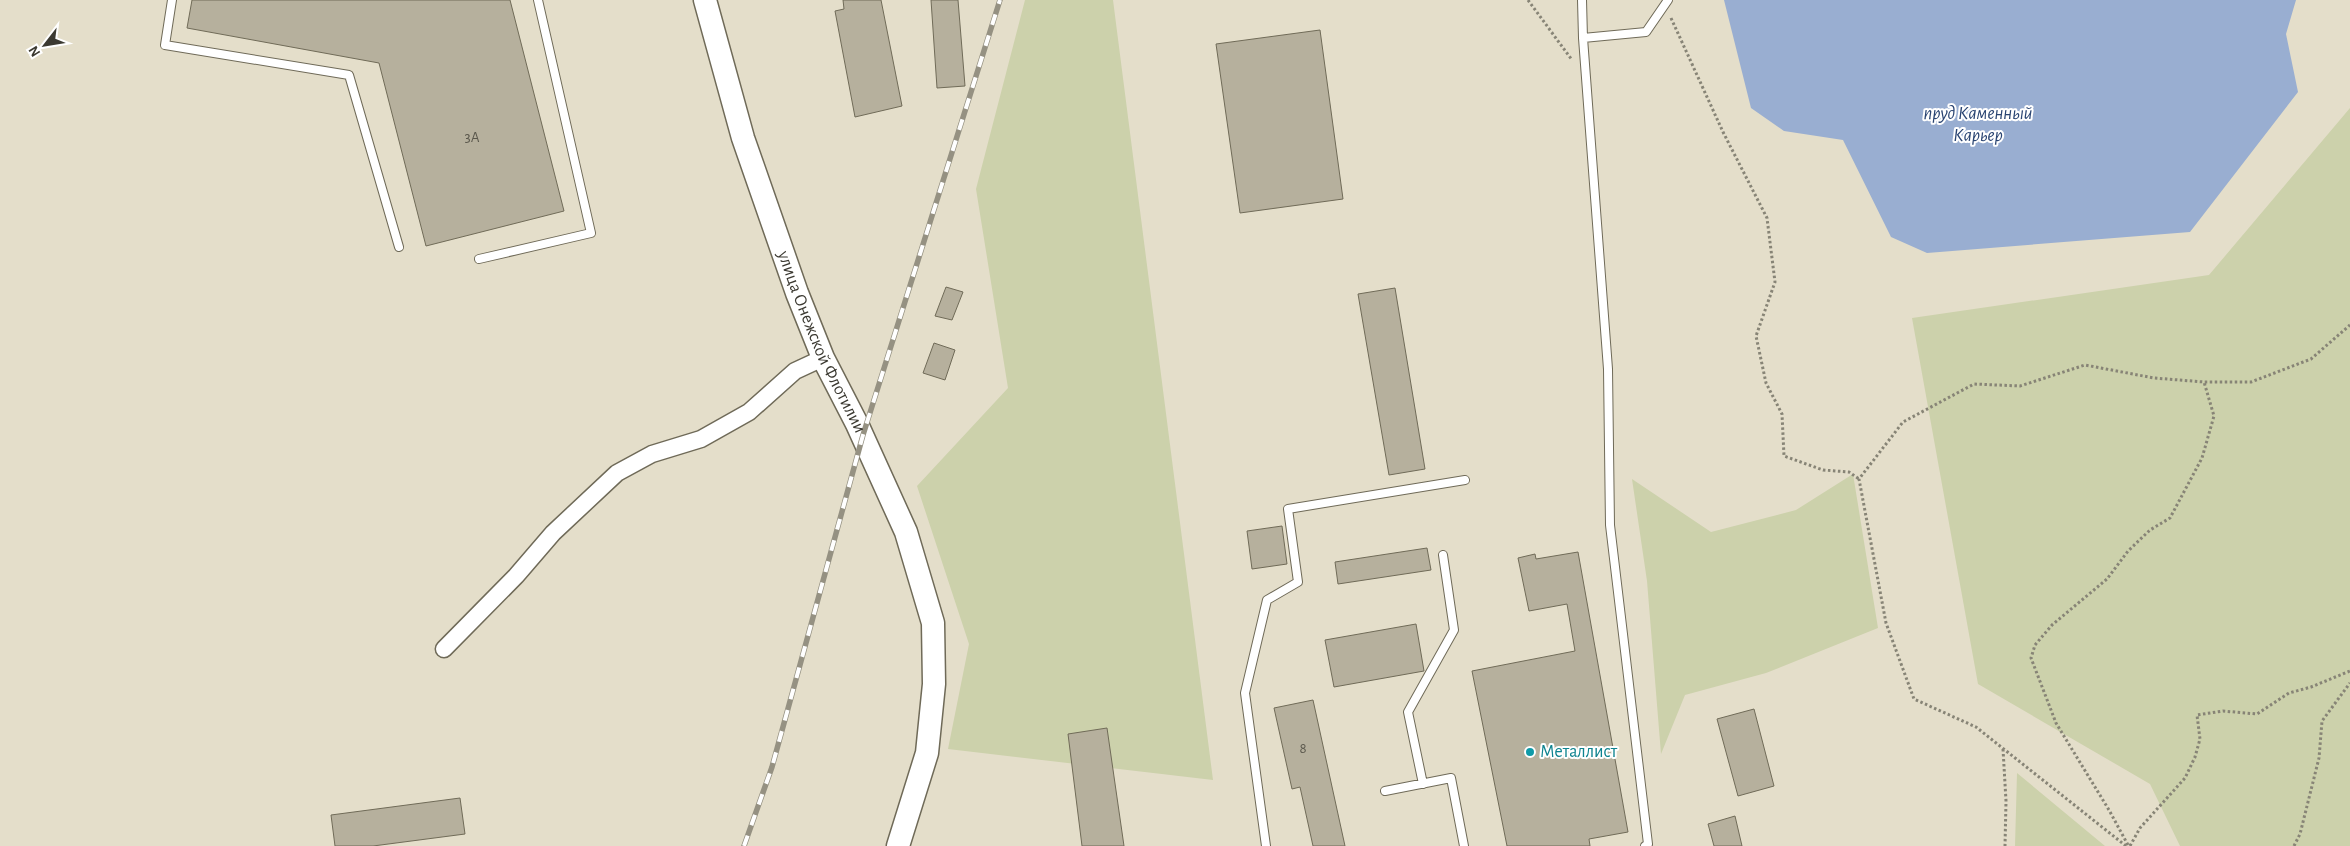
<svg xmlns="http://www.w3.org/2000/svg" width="2350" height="846" font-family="'Alegreya Sans',sans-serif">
  <rect width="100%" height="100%" fill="#e4deca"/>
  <path fill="#ccd1ab" d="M1025 0H1113L1213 780 948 749 969 644 917 486 1008 388 976 189Z
    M2350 108V846H2180L2150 784 1978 684 1912 318 2209 275Z
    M1853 474 1878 628 1766 673 1685 695 1661 754 1647 581 1632 479 1711 532 1796 510Z
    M2017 773 2105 846H2015Z"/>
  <path fill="#99aed1" d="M1724 0H2296L2286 34 2298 92 2190 232 1927 253 1891 237 1843 140 1784 131 1751 108Z"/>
  <path fill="#b6b09d" stroke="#706b58" d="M192 0H510L564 211 426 246 379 63 187 28Z
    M843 0H881L902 106 855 117 835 11 844 9Z
    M931 0H958L965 86 937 88Z
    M1320 30 1343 199 1240 213 1216 44Z
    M946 287 963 292 952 320 935 316Z
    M1395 288 1425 469 1389 475 1358 294Z
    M934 343 955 350 945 380 923 373Z
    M1282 526 1287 564 1252 569 1247 531Z
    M1427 548 1431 570 1338 584 1335 562Z
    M1578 552 1628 832 1589 839 1590 846H1507L1472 671 1575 651 1567 604 1529 611 1518 558 1535 554 1536 559Z
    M1416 624 1424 671 1334 687 1325 640Z
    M1313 700 1345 846H1313L1300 787 1292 789 1274 708Z
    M1754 709 1774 786 1738 796 1717 719Z
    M1107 728 1124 846H1082L1068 734Z
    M460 798 465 834 373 846H335L331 815Z
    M1735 816 1742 846H1714L1708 824Z"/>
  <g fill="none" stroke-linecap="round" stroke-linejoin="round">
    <g stroke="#6f6a58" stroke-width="10">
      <path id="lane" d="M172 0 165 45 349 75 399 247
        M1582 0 1583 38 1608 369 1610 525 1648 844 1645 846
        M1583 38 1646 32 1668 0
        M479 259 591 233 538 0
        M1423 784 1408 712 1454 630 1443 555
        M1385 791 1451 778 1464 846
        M1266 846 1245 693 1267 600 1298 582 1288 509 1465 480"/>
    </g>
    <g stroke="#6f6a58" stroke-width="19">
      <path id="street" d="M444 649 516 576 553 533 617 473 652 454 701 439 749 412 795 371 823 358"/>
    </g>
    <g stroke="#6f6a58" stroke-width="25">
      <g id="secondary">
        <path id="s1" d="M705 0 743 138 797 293 823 358 857 424 906 532 933 623 934 684 927 753 898 846"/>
      </g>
    </g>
    <path stroke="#878476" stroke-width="3" stroke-dasharray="2.5 2.5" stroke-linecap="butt" d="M1528 0 1572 60
      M1671 18 1723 132 1767 218 1775 282 1756 336 1766 383 1782 414 1784 456 1823 470 1849 472 1859 479
      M2003 749 2006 801 2005 846
      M2128 845 2109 810 2056 723 2031 658 2035 645 2052 625 2107 579 2128 551 2150 530 2170 518 2202 458 2214 416 2204 382
      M2126 846 1976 727 1914 699 1886 623 1859 479 1903 422 1974 384 2020 386 2085 365 2154 378 2204 382H2251L2311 359 2350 325
      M2130 846 2140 828 2185 778 2195 757 2200 739 2197 715 2223 711 2257 714 2289 693 2311 687 2350 671
      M2294 846 2300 834 2319 758 2322 721 2350 683"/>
    <use href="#lane" stroke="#fff" stroke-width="8"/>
    <use href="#street" stroke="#fff" stroke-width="16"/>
    <use href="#secondary" stroke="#fff" stroke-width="22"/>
    <g stroke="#959182" stroke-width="5.5">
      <path id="rail" d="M744 846 772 767 863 435 1000 0"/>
    </g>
    <use href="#rail" stroke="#fff" stroke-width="4" stroke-dasharray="11" stroke-linecap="butt"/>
  </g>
  <circle fill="#0f9aa8" stroke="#fff" stroke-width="2" cx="1530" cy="752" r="5"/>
  <g text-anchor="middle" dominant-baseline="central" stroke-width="4" stroke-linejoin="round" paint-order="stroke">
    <g font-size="15" fill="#5a574c">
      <text x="472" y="137">3А</text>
      <text x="1303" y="748">8</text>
    </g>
    <g font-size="18" fill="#3b3931" stroke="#fff">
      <text stroke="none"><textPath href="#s1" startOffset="362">улица Онежской Флотилии</textPath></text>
    </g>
    <g font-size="18" fill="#0d838f" stroke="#fff" text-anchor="start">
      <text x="1540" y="752">Металлист</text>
    </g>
    <g font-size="19" font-style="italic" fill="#294472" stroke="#fff">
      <text x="1978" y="113">пруд Каменный<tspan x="1978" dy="22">Карьер</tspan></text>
    </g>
  </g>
  <g transform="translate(45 45) rotate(239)" stroke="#ffffff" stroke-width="4" paint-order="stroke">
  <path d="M0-4L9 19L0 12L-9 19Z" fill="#3b3931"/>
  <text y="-8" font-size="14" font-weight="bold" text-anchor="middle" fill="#3b3931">N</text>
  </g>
</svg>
